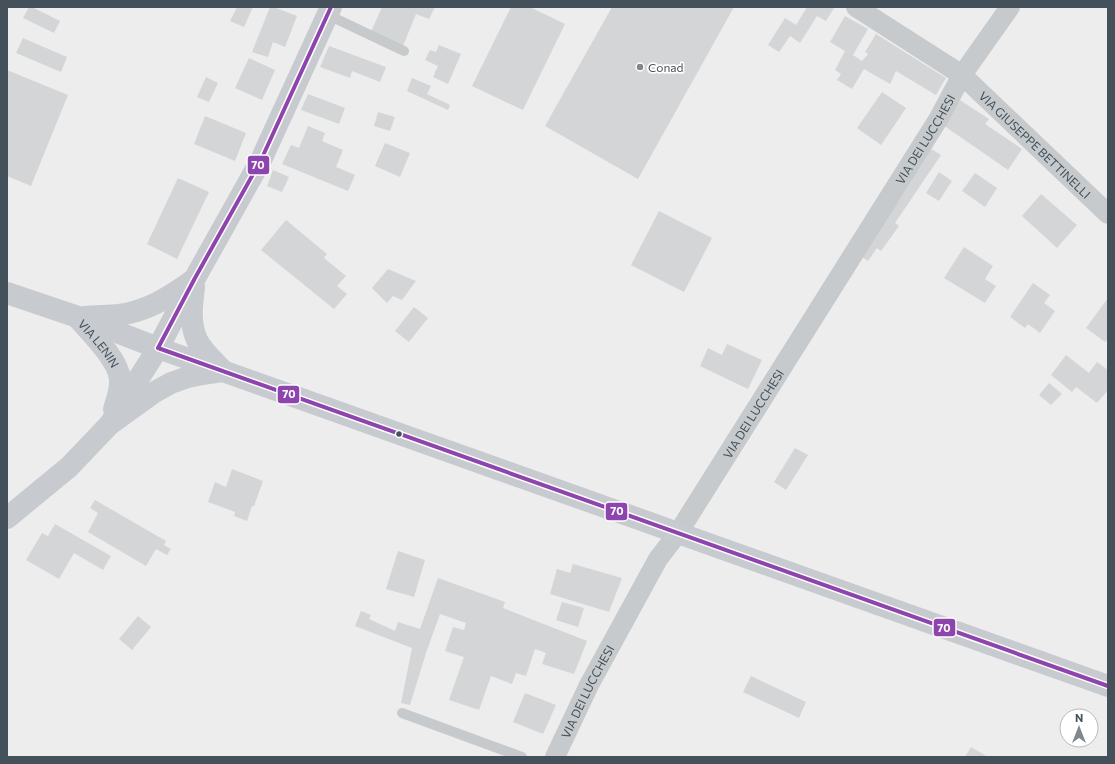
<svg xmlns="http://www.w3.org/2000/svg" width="1115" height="764" font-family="Commissioner,sans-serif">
  <rect width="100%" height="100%" fill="#eeeded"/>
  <path fill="#d4d5d6" d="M29 7H32L60 21 54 33 23 18Z
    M237 7H253L244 27 230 21Z
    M270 7H274L297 16 285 47 273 42 268 57 252 52Z
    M382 7H435L429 19 416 14 403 46 371 32Z
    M511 7H530L565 24 523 110 472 86Z
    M612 7H734L638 179 545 126Z
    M807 7 834 8 826 21 817 16 800 43 790 36 779 52 768 45 785 18 796 25Z
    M845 16 868 29 853 55 862 61 868 54 865 52 876 34 946 78 936 95 896 71 890 84 864 69 852 89 837 80 841 74 835 70 845 51 830 42Z
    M23 38 67 57 61 72 16 53Z
    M439 45 461 54 448 84 433 77 438 66 425 60 430 50 436 52Z
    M329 46 386 67 380 82 352 71 350 78 320 67Z
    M249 58 275 70 262 100 235 88Z
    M7 70 68 95 31 186 7 176Z
    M206 77 218 83 209 102 197 97Z
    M412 78 431 86 427 94 450 105 448 110 407 91Z
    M882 92 906 108 881 145 857 128Z
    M308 94 345 108 339 124 301 110Z
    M960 100 989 119 985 124 1022 149 1008 170 943 125Z
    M378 112 395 117 390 131 374 126Z
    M205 116 246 133 235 161 194 144Z
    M308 126 325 133 322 141 343 150 336 167 355 175 348 191 282 164 291 145 299 148Z
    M385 143 410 153 400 177 375 166Z
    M928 147 941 155 895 223 899 226 881 251 877 248 868 261 857 254Z
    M273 170 289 177 282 192 267 186Z
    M939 172 952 181 939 201 926 193Z
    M975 173 997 188 985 207 962 191Z
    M178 178 209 192 177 259 147 244Z
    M1041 194 1077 225 1057 248 1022 216Z
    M659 211 712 238 684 292 631 265Z
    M286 220 327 254 324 258 346 276 337 286 347 294 334 309 261 250Z
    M964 247 993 266 985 279 996 286 985 303 944 278Z
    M388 269 416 281 402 300 393 296 387 303 372 288Z
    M1033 283 1050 295 1044 303 1055 311 1040 333 1028 324 1025 328 1010 317Z
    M1108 298V339L1105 342 1086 328Z
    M414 307 428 318 409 342 395 331Z
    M727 344 762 360 748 389 700 366 708 348 722 355Z
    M1066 355 1089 373 1097 362 1108 370V390L1097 403 1076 387 1072 392 1051 375Z
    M1049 383 1062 394 1051 405 1039 395Z
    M795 448 808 455 786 490 774 482Z
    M232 469 263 481 254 506H252L247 521 234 516 235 512 208 502 215 482 226 487Z
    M95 500 166 541 164 545 171 549 167 555 156 549 146 566 88 532 98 513 90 508Z
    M55 524 111 556 103 570 74 553 59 579 26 560 42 533 48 536Z
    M398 551 425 560 414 597 386 589Z
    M573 564 622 578 609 612 550 594 557 569 570 573Z
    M438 578 505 602 503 608 587 641 574 674 542 664 546 653 535 649 526 676 516 673 512 684 491 676 479 710 449 700 464 657 445 651 453 627 464 630 466 623 440 614 426 653 410 705 401 703 412 648 355 626 361 611 371 615 369 619 395 631 398 622 420 629Z
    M562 602 584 608 578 627 556 620Z
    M138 616 151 627 132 650 119 639Z
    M751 676 806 702 799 718 743 692Z
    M525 693 556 705 543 734 513 722Z
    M971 747 988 757H965Z"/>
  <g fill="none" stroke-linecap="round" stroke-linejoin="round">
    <path stroke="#c7cacc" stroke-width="10" d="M328 15 404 51
      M402 713 522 757"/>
    <g stroke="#c7cacc" stroke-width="20">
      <path d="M856 7 962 75 1010 7"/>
      <path id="s1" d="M555 757 589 685 658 559 678 533 939 118 962 75 1108 214"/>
    </g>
    <g stroke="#c7cace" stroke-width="22">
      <path d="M194 287C192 304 189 323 197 340 202 351 214 361 223 371"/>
      <path d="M7 293 78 317 158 348 678 533 1108 686"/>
      <path d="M85 317C96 316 108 316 119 315 147 311 170 297 192 281"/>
      <path id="s2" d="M78 318C91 333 118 359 120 379 121 389 117 400 114 409"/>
      <path d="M110 424 158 348 195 278 261 160 331 7"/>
      <path d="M7 518 69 467 110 424 153 393 171 383 188 377 202 374 222 371"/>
    </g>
    <g stroke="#fff" stroke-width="7">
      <path id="bus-1" d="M331 7 261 160 195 278 158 348 1108 686"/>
    </g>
    <use href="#bus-1" stroke="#8e44ad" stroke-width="4"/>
  </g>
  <circle fill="#80888d" stroke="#fff" stroke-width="1.5" cx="640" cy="67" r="4"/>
  <circle fill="#44515a" stroke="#fff" stroke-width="1.5" cx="399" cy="434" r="3.5"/>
  <g text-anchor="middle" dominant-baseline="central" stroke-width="3.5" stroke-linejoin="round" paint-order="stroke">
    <g font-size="12" fill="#44515a" stroke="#fff" text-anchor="start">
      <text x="648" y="67">Conad</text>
    </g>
    <g font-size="12" fill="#44515a" stroke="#fff">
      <text stroke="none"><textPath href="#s1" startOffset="721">VIA DEI LUCCHESI</textPath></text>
      <text stroke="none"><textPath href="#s1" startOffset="896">VIA GIUSEPPE BETTINELLI</textPath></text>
      <text stroke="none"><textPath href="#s2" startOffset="33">VIA LENIN</textPath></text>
      <text stroke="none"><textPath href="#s1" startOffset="397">VIA DEI LUCCHESI</textPath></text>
      <text stroke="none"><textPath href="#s1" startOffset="73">VIA DEI LUCCHESI</textPath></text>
    </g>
  </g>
  <g stroke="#fff" stroke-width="1.5">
    <rect x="247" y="155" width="23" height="20" rx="4" fill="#8e44ad"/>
    <rect x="277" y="385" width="23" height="19" rx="4" fill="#8e44ad"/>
    <rect x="605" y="502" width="23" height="19" rx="4" fill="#8e44ad"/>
    <rect x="933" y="618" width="23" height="19" rx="4" fill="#8e44ad"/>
  </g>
  <g font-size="11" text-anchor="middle" font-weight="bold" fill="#fff">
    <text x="258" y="169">70</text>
    <text x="289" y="398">70</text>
    <text x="617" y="515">70</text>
    <text x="944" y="632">70</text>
  </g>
  <rect width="1115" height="764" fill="none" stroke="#44515a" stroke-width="16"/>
  <g transform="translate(1079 728)"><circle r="19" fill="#ffffff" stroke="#b4b9bd"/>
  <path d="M0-3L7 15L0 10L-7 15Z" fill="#80888d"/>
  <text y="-6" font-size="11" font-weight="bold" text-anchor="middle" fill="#44515a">N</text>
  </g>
</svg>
